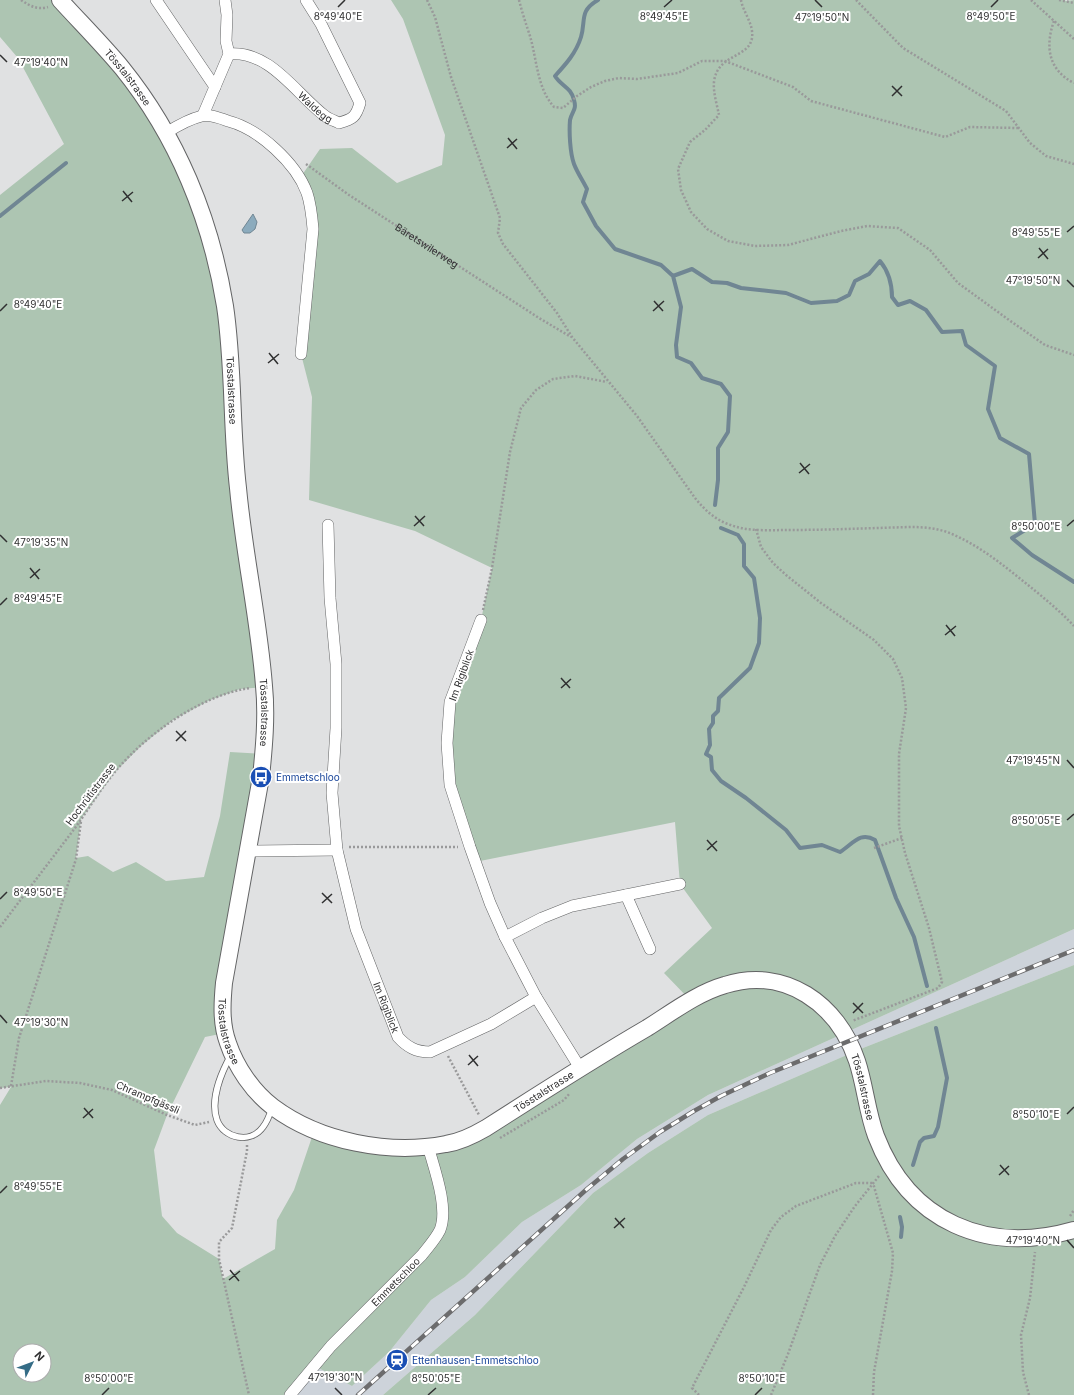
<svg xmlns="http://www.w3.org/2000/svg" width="1074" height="1395" font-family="Inter,sans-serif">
  <rect width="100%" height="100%" fill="#e0e1e2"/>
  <path fill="#cdd3da" d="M1074 929V965L863 1048 708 1115 648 1153 593 1193 475 1315 383 1395H290L315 1366 352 1386 389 1352 431 1300 465 1277 522 1222 581 1185 637 1139 708 1095Z"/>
  <path fill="#adc5b2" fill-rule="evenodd" d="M0 0H60L121 68 188 176 225 307 264 687 240 689 210 700 173 720 142 745 114 773 81 819 76 858 88 856 113 872 136 862 166 881 204 877 220 816 230 752 263 754 225 1033 205 1037 167 1115 154 1150 162 1216 177 1233 219 1259 223 1279 275 1249 277 1220 294 1190 314 1131 341 1139 447 1144 691 1001 664 973 712 928 680 884 675 822 475 862 450 785V702L481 620 492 568 415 531 309 500 312 397 301 354 313 229 300 178 320 149 352 148 397 183 442 165 445 135 403 19 391 0H1064L1066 1 1074 0V929L708 1095 637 1139 581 1185 522 1222 465 1277 431 1300 389 1352 352 1386 315 1366 290 1395H0V1105L11 1087 0 1088V195L64 144 18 58 0 37ZM20 1351H44V1375H20Z
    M1074 965V1395H383L475 1315 593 1193 648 1153 708 1115 863 1048Z"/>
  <path fill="#8cabbd" stroke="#708693" d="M253 214 257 222 255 229 250 233H244L242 230Z"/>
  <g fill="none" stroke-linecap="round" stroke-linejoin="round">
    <path stroke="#708693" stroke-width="4" d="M598 0C579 11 586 20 581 37 576 53 566 64 555 76 561 86 571 87 574 100 577 110 572 111 570 120 569 132 570 153 574 164 577 172 583 181 587 189L583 202 596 226 615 249 661 265 673 276 681 307 676 345 677 357 691 363 702 378 721 384 730 396 728 432 718 448V480L715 505
      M0 216 66 163
      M673 276 692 269 712 282 727 283 741 288 786 293 811 303 837 301 849 295 855 281 869 274 880 261C889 272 892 283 892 297L898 305 910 301 926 310 942 332 962 331 966 345 995 366 988 409 1000 438 1029 454 1035 524 1012 538 1032 555 1074 582
      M721 528 738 535 744 544V566L754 578 760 618 759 643 750 668 719 698 718 711 713 716V723L709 729 710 745 706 754 711 757 712 770 721 781 746 798 786 830 800 848 822 845 840 852C853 844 860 831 875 840L896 898 914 937 927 986
      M913 1165 920 1142 924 1138 934 1136 938 1127 947 1078 936 1028
      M900 1217 902 1227 901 1237"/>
    <g stroke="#636465" stroke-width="7">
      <path id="service" d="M231 1055C221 1073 210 1100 217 1120 224 1139 251 1144 263 1127 267 1122 270 1114 272 1108"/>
    </g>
    <g stroke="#636465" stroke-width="12">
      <g id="minor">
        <path d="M156 0 215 87"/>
        <path id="s2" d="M229 54C270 50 296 94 325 116 329 119 335 121 339 123 353 119 356 117 360 103L321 24 306 0"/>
        <path d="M203 115 229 54 226 41 227 15 225 0"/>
        <path d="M166 133C177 126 189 119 202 116 210 114 220 118 228 121 259 129 296 163 307 193 311 205 312 217 313 229L301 354"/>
        <path id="s3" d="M328 525 330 598 336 664V728L332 793 337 850 356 929 398 1037C407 1047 416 1052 430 1052L491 1024 536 997"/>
        <path d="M481 620 450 702 447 743 450 785 470 847 490 903 505 937 536 997 580 1068"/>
        <path d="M248 851 337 850"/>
        <path d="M626 895 650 949"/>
        <path d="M505 937 542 918 572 906 680 884"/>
        <path id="s4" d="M290 1395 331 1346 422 1255C428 1247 435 1240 440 1230 449 1208 434 1168 428 1146"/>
      </g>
    </g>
    <g stroke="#636465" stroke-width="18">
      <g id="secondary">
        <path id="s5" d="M60 0C81 23 102 44 122 68 177 136 211 219 225 306 234 366 231 428 238 488 244 554 259 620 264 686 267 716 264 748 261 777L224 983C222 1004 221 1024 228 1043 236 1067 253 1092 273 1107 320 1142 389 1155 446 1144 460 1142 474 1135 486 1128 539 1094 592 1060 647 1028 671 1013 697 993 725 985 785 966 838 1004 857 1061 865 1085 867 1112 876 1136 909 1222 987 1255 1074 1230"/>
      </g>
    </g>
    <g stroke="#99999a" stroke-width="2.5" stroke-dasharray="2 2" stroke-linecap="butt">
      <path d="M21 0C30 6 37 10 48 7"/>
      <path d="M427 0 435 17 451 77 500 218 498 233 503 244 557 313 572 337 637 416 695 498C704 509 714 519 728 524 747 532 769 530 788 530 829 530 870 528 911 527 923 527 935 528 947 532 978 544 1003 565 1028 585 1044 598 1060 611 1074 626"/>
      <path d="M519 0C522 12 526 24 530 36 537 60 537 88 554 107L563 108 577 96 591 87 605 81 619 78 637 79 678 73 702 61H725L793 87 811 101 945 137 970 127 1018 128"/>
      <path d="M741 0C743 12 754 24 752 38 749 58 717 54 714 82 713 92 717 105 719 115L705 130 690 142 678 169 681 190 691 212 707 229 728 241 755 246 788 245 841 231 867 226 898 228 930 250 958 283 1009 320 1045 345 1074 355"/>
      <path d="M856 0 903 48 1006 111 1030 143 1046 156 1074 164"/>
      <path d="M1031 0 1074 39"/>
      <path d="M1059 0 1074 3"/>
      <path d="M1054 21C1045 46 1048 70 1074 83"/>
      <path id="s1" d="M306 164 349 195 539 318 571 337"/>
      <path d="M756 529 761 547 773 563 786 575 821 603 874 640 893 659 902 678 906 708 899 754V826L905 853 929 928 942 982 938 988 852 1021"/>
      <path d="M483 610 492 568 510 452 521 408 536 390 553 379 575 376 607 382"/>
      <path d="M349 847H458"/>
      <path d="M874 848 902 838"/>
      <path d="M0 927C25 894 50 861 75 828 88 810 100 790 114 773 145 735 201 695 250 688"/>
      <path d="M448 1056 479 1115"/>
      <path d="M11 1086 19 1038 76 859 81 821"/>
      <path d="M0 1088 46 1081 80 1083 112 1090 167 1115 195 1125 209 1122"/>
      <path d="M500 1138 564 1100 570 1093"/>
      <path d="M247 1145V1151L232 1228 219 1242V1259L249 1395"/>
      <path d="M1070 1216 1074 1210"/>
      <path d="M699 1395 692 1388 744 1287 771 1230 781 1217 796 1206 856 1183H873"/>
      <path d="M771 1395 788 1354 820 1265 835 1236 855 1206 879 1176"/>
      <path d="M873 1395 874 1372 892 1271 893 1253 873 1183"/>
      <path d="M1029 1395 1023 1372 1021 1335 1030 1298 1035 1252"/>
    </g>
    <use href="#service" stroke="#fff" stroke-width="5.5"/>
    <use href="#minor" stroke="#fff" stroke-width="11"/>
    <use href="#secondary" stroke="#fff" stroke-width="16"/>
    <g stroke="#6c6c6d" stroke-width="4.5">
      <path id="rail" d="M358 1395 587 1189 623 1159 660 1132 694 1111 721 1096 770 1073 1074 950"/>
    </g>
    <use href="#rail" stroke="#fff" stroke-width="3" stroke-dasharray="9" stroke-linecap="butt"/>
  </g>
  <path fill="none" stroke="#303031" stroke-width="1.5" d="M815 0 822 7M338 7 345 0M664 7 672 0M991 7 998 0M0 55 7 62M892 86 902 96M892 96 902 86M508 138 517 149M507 148 517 139M123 191 132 202M122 201 133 192M1067 232 1074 226M1039 248 1048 259M1038 258 1048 249M1067 280 1074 287M654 301 663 311M0 311 7 304M653 311 664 301M269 353 278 364M268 363 279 354M800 463 809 474M799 473 810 464M415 516 424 526M414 526 425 516M1067 526 1074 520M0 535 7 542M30 568 39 579M30 578 40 569M0 605 7 598M946 625 955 636M945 635 956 626M561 678 570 688M561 688 571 679M176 731 186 741M176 741 186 731M1067 760 1074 768M1067 820 1074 814M707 840 717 851M707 850 717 841M322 893 332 903M0 899 7 892M322 903 332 894M853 1003 863 1013M853 1013 863 1003M0 1015 7 1023M469 1055 478 1066M468 1065 478 1056M84 1108 93 1118M1067 1114 1074 1107M83 1118 93 1109M1000 1165 1009 1175M999 1175 1009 1166M0 1193 7 1186M615 1218 624 1228M614 1228 625 1218M1067 1240 1074 1248M230 1270 239 1281M229 1280 240 1271M335 1388 342 1395M102 1395 109 1388M428 1395 436 1388M755 1395 762 1388"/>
  <defs>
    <g id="bus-disc" transform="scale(1.15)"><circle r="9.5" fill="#1a4fb4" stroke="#fff"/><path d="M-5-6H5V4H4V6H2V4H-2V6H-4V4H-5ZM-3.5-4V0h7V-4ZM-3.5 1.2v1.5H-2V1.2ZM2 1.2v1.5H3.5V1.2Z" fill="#fff"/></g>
    <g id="station-disc" transform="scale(1.15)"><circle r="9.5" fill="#1a4fb4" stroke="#fff"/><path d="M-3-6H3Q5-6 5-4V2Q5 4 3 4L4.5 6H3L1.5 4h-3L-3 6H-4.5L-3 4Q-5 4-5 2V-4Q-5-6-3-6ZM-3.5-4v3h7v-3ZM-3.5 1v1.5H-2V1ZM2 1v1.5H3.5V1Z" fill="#fff"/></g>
  </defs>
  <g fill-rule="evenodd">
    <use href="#bus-disc" x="261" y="777"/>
    <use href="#station-disc" x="397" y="1360"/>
  </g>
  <g text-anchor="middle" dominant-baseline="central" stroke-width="4" stroke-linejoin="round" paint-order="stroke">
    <g font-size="10" fill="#303031" stroke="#fff">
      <text stroke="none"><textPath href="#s5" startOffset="103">Tösstalstrasse</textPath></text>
      <text stroke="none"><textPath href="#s2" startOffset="105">Waldegg</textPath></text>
      <text stroke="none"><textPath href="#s1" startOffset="146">Bäretswilerweg</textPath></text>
      <text stroke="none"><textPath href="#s5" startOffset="439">Tösstalstrasse</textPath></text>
      <text transform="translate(461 675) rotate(-70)">Im Rigiblick</text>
      <text stroke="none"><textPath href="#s5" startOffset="763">Tösstalstrasse</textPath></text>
      <text transform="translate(90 794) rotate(-53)">Hochrütistrasse</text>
      <text stroke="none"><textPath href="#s3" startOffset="491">Im Rigiblick</textPath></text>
      <text stroke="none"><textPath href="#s5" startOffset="1086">Tösstalstrasse</textPath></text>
      <text stroke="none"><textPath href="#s5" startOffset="1877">Tösstalstrasse</textPath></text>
      <text stroke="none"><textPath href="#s5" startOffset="1470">Tösstalstrasse</textPath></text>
      <text transform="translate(148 1097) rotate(23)">Chrampfgässli</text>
      <text stroke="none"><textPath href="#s4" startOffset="155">Emmetschloo</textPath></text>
    </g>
    <g font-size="10" fill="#164399" stroke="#fff" text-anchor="start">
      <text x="276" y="777">Emmetschloo</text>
      <text x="412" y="1360">Ettenhausen-Emmetschloo</text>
    </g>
  </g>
  <g font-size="10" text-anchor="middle" fill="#303031" stroke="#fff" stroke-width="4" stroke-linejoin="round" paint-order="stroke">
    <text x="338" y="20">8°49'40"E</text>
    <text x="664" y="20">8°49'45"E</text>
    <text x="991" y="20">8°49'50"E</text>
    <text x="822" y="21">47°19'50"N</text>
    <text x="41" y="66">47°19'40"N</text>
    <text x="1036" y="236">8°49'55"E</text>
    <text x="1033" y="284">47°19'50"N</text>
    <text x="38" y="308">8°49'40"E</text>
    <text x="1036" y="530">8°50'00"E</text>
    <text x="41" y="546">47°19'35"N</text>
    <text x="38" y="602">8°49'45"E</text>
    <text x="1033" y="764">47°19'45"N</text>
    <text x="1036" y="824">8°50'05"E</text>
    <text x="38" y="896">8°49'50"E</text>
    <text x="41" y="1026">47°19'30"N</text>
    <text x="1036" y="1118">8°50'10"E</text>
    <text x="38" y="1190">8°49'55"E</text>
    <text x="1033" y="1244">47°19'40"N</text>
    <text x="335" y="1381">47°19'30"N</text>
    <text x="109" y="1382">8°50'00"E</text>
    <text x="436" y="1382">8°50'05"E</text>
    <text x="762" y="1382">8°50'10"E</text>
  </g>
  <g transform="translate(32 1363) rotate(48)"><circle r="19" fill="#ffffff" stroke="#acacad"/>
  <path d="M0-3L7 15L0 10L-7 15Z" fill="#346c86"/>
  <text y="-6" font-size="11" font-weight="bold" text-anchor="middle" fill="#303031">N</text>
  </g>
</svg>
